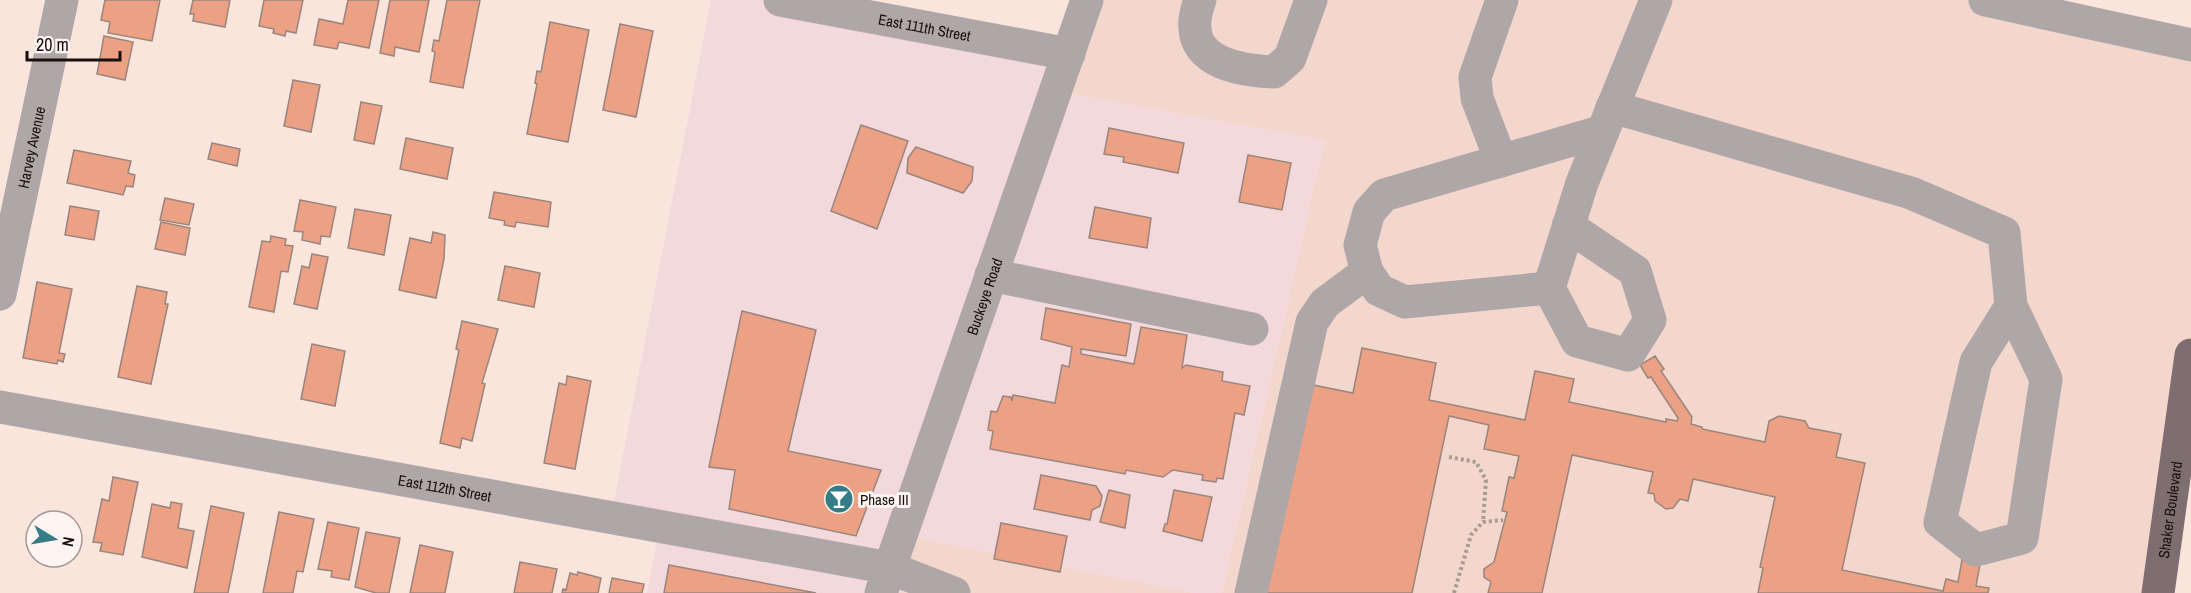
<svg xmlns="http://www.w3.org/2000/svg" width="2191" height="593" font-family="'Archivo Narrow',sans-serif">
  <rect width="100%" height="100%" fill="#fae5dd"/>
  <path fill="#f3d8dc" d="M711 0H780L1069 54 1056 91 1325 140 1222 593H1194L901 535 881 593H647L660 526 611 517Z"/>
  <path fill="#f4d7cc" d="M1087 0H1985L2191 45V355L2158 593H1222L1325 140 1056 91Z
    M901 535 1194 593H881Z"/>
  <path fill="#eca184" stroke="#99857e" stroke-width="1.5" d="M105 0H160L152 41 108 33 110 22 101 20Z
    M193 0H230L225 27 193 21 194 14H190Z
    M264 0H303L296 33 286 31 285 36 273 33 274 29 259 26Z
    M348 0H379L369 48 339 42 337 49 314 45 319 19 343 24Z
    M390 0H429L419 52 395 47 394 56 380 53Z
    M447 0H480L463 88 430 82 435 52 432 51 434 40 439 41Z
    M550 22 589 30 568 142 527 134 537 84 535 83 537 71 541 72Z
    M620 24 653 31 636 117 603 110Z
    M104 36 133 42 125 80 97 74Z
    M293 80 320 85 311 132 284 126Z
    M361 102 382 106 374 144 354 140Z
    M861 125 908 141 877 229 831 211Z
    M1109 128 1184 143 1178 173 1123 162 1124 157 1104 154Z
    M406 138 453 148 447 179 400 169Z
    M212 143 240 149 237 166 208 159Z
    M916 147 973 167 972 181 963 193 907 173 908 158Z
    M74 150 131 161 128 173 135 175 133 187 126 186 123 195 67 183Z
    M1248 155 1291 163 1282 210 1239 202Z
    M494 192 551 202 548 227 516 222 515 227 504 225 505 221 489 218Z
    M165 198 194 204 189 225 160 220Z
    M300 200 336 207 330 237 321 236 320 244 302 240 303 232 294 231Z
    M70 206 99 211 94 240 65 235Z
    M1095 207 1151 218 1147 248 1089 238Z
    M355 209 391 215 384 255 348 248Z
    M161 222 190 228 185 255 155 249Z
    M433 232 445 235 444 259 436 298 399 290 410 238 431 243Z
    M271 236 286 239 285 245 293 246 288 272 281 271 274 312 249 307 262 241 270 242Z
    M312 254 328 257 317 309 294 304 302 266 309 268Z
    M505 266 540 273 534 307 498 300Z
    M37 282 72 289 59 353 65 354 63 362 58 360 57 364 23 358Z
    M137 286 167 292 165 304H168L151 384 118 377Z
    M1046 308 1131 324 1126 356 1081 349V354L1134 364 1141 327 1187 335 1182 368 1186 365 1223 372 1222 381 1250 386 1244 415 1235 413 1223 479 1217 478 1216 482 1202 480 1203 475 1173 470 1163 477 1126 470 1125 474 990 449 993 431 988 430 991 411 997 412 1003 396 1011 397 1012 401 1013 395 1055 403 1062 365 1069 367 1072 347 1041 339Z
    M742 311 816 330 788 451 881 470 856 536 729 509 735 470 709 467Z
    M462 321 498 329 482 383 485 384 472 441 462 438 460 448 440 443 459 350 456 349Z
    M312 344 345 351 335 406 301 399Z
    M1362 348 1436 363 1429 400 1525 420 1535 371 1574 379 1569 402 1666 422V419L1677 421 1678 418 1651 377 1648 378 1640 365 1655 356 1664 369 1661 371 1692 417 1691 424 1702 427V429L1765 442 1769 421 1779 416 1805 421 1809 428 1841 434 1836 457 1865 463 1842 570 1943 591 1946 579 1958 582 1962 560 1980 564 1976 586 1989 588 1988 593H1758L1763 568 1760 567 1775 497 1693 479 1688 501 1680 499 1673 508 1666 509 1655 501 1654 494 1648 493 1653 472 1572 455 1542 593H1488L1491 582 1484 577V569L1494 562 1507 512 1502 511 1509 477 1514 478 1519 456 1484 449 1489 425 1449 416 1412 593H1266L1308 384 1353 393Z
    M567 376 591 381 575 469 544 463 559 383 566 385Z
    M1041 475 1096 486 1102 496 1100 506 1092 510 1090 520 1034 509Z
    M113 477 138 482 123 555 100 551 102 543 93 542 102 499 109 501Z
    M1109 490 1130 495 1125 528 1100 522Z
    M1174 490 1212 497 1202 541 1163 531 1165 524H1167Z
    M171 502 182 504 178 528 194 531 187 568 142 557 152 504 170 508Z
    M211 506 244 513 228 593H194Z
    M279 512 314 519 303 572 297 571 293 593H263Z
    M328 522 359 528 349 580 331 577 332 571 318 569Z
    M1001 523 1067 536 1060 572 994 559Z
    M366 532 400 538 389 593H376L355 587Z
    M420 545 453 552 445 593H410Z
    M520 562 557 569 552 593H514Z
    M669 565 816 593H664Z
    M578 572 601 578 598 593H562L563 589 566 590 570 573 577 575Z
    M612 578 644 584 642 593H609Z"/>
  <g fill="none" stroke-linecap="round" stroke-linejoin="round">
    <path stroke="#aa9a94" stroke-width="4" stroke-dasharray="3 3" stroke-linecap="butt" d="M1449 457 1476 462 1486 480 1483 522
      M1454 593 1471 535 1483 522 1503 520"/>
    <g stroke="#afa6a8" stroke-width="33">
      <path id="s1" d="M780 0 1069 54"/>
      <path d="M1200 0C1178 58 1229 70 1274 72L1290 58 1311 0"/>
      <path d="M1985 0 2191 45"/>
      <path d="M1612 107 1911 193 2004 233 2011 306 2046 379 2022 538 1976 550 1940 522 1976 362 2011 306"/>
      <path d="M1501 161 1477 98 1475 77 1502 0"/>
      <path d="M1568 226 1635 271 1650 320 1628 355 1577 341 1549 288 1582 183 1656 0"/>
      <path d="M991 275 1252 329"/>
      <path d="M1549 288 1405 302 1379 290 1367 272 1360 245 1369 212 1384 195 1603 131"/>
      <path id="s2" d="M0 294 62 0"/>
      <path id="s3" d="M0 407 890 568 954 593"/>
      <path id="s4" d="M881 593 1087 0"/>
      <path d="M1251 593 1312 322 1325 303 1367 272"/>
    </g>
    <path stroke="#7e6d71" stroke-width="33" id="s5" d="M2158 593 2191 355"/>
  </g>
  <defs>
    <g id="bar-disc" transform="scale(1.5)"><circle r="9.5" fill="#357c86" stroke="#fef5f2"/><path d="M-6-5H6L.8 .8V4.5H3.5V6h-7V4.5H-.8V.8Z" fill="#fff"/></g>
  </defs>
  <g fill-rule="evenodd">
    <use href="#bar-disc" x="839" y="499"/>
  </g>
  <g text-anchor="middle" dominant-baseline="central" stroke-width="6" stroke-linejoin="round" paint-order="stroke">
    <g font-size="15" fill="#17100d" stroke="#fef5f2">
      <text stroke="none"><textPath href="#s1" startOffset="147">East 111th Street</textPath></text>
      <text stroke="none"><textPath href="#s2" startOffset="150">Harvey Avenue</textPath></text>
      <text stroke="none"><textPath href="#s4" startOffset="314">Buckeye Road</textPath></text>
      <text stroke="none"><textPath href="#s3" startOffset="452">East 112th Street</textPath></text>
      <text stroke="none"><textPath href="#s5" startOffset="84">Shaker Boulevard</textPath></text>
    </g>
    <g font-size="15" fill="#17100d" stroke="#fef5f2" text-anchor="start">
      <text x="860" y="499">Phase III</text>
    </g>
  </g>
  <g transform="translate(54 539) rotate(101)"><circle r="28" fill="#fef5f2" stroke="#a29996" stroke-width="1.5"/>
  <path d="M0-4.5L10 22L0 15L-10 22Z" fill="#357c86"/>
  <text y="-9" font-size="16" font-weight="bold" text-anchor="middle" fill="#17100d">N</text>
  </g>
  <path d="M27 51v9h93v-9" fill="none" stroke="#17100d" stroke-width="3"/>
  <text x="36" y="51" font-size="18" fill="#17100d" stroke="#fef5f2" stroke-width="4.5" paint-order="stroke">20 m</text>
</svg>
